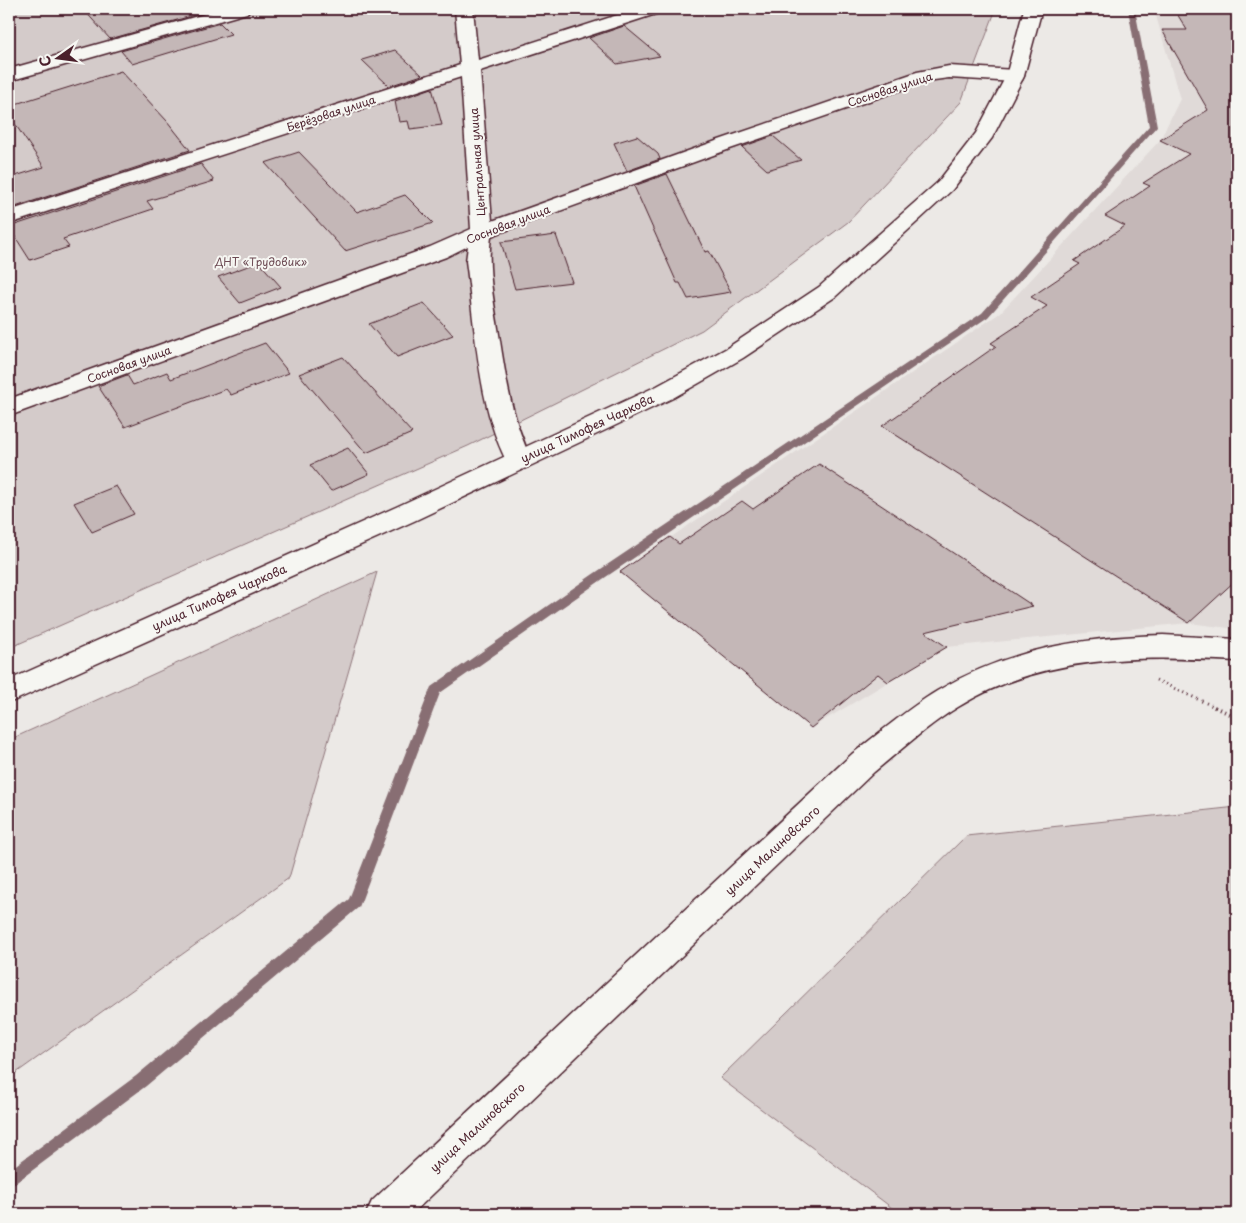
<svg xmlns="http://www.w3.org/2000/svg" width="1246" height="1223" font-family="'Playpen Sans',sans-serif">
  <rect width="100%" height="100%" fill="#ece9e6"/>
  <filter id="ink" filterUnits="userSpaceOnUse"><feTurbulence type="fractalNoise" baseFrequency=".02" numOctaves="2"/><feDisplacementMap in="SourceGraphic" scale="10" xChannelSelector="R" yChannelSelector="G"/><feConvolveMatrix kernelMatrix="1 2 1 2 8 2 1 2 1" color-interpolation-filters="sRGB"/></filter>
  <g filter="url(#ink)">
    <path fill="#e0dad8" d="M1154 9H1237V629L1189 623 947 647 811 728 620 572 1000 313 1160 140 1180 99Z"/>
    <path fill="#d4cbca" stroke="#8f757a" d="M9 9H996L961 102 848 222 702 330 468 446 9 648Z
      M377 572 289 878 9 1078V740Z
      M1237 807V1214H900L720 1078 966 836Z"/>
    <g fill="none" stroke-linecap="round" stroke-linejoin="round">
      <path fill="#886e73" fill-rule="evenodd" d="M1128 9H1135L1157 126 988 317 600 581 440 693 359 907 146 1086 14 1184 9 1186V1170L136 1076 349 899 431 687 592 575 982 313 1149 126Z"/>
    </g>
    <path fill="#c4b7b7" stroke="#4a1f2b" d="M83 9H206L209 11 110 39Z
      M1174 9H1237V579L1189 623 882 426 996 346 991 343 1047 306 1031 297 1080 264 1074 261 1125 226 1105 216 1150 186 1143 183 1189 154 1160 140 1208 110 1162 30H1187Z
      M220 23 231 34 132 64 121 51Z
      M624 26 660 56 617 64 589 38Z
      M395 50 422 75 389 86 362 60Z
      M121 71 167 121 190 150 9 209V178L44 167 9 115V106Z
      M432 88 442 125 410 129 408 121 399 122 395 101Z
      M637 136 658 154 660 159 627 171 614 143Z
      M773 136 801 160 767 170 742 147Z
      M299 152 357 212 405 195 433 223 345 251 265 163Z
      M201 164 214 181 147 201 153 209 63 239 69 247 30 260 9 227Z
      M667 174 705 252 709 251 731 292 688 299 680 283H677L634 186Z
      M556 235 572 282 515 289 501 242Z
      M259 262 281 287 240 303 218 277Z
      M424 303 453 335 397 357 369 324Z
      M265 343 289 373 231 395 226 389 125 427 98 386 127 375 133 385 167 372 171 379Z
      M343 357 412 433 366 453 299 374Z
      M348 448 369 474 331 491 310 465Z
      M819 464 1033 606 925 632 947 647 888 682 878 674 811 728 620 572 670 537 679 544 742 501 753 509Z
      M116 486 134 514 92 532 74 503Z"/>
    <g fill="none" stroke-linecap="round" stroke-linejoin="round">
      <g stroke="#4a1f2b" stroke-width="3">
        <path id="street" d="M223 9H250L247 13 9 81V69Z
          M455 9H473L478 60 636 9H662L659 13 480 71 492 221 716 141 917 72 949 66 1015 70 1022 72 1024 76 1022 80 1015 82 949 78 927 81 730 149 491 236C487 267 493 297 498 328 506 378 510 414 532 461L528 467 519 470 510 467C478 414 475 323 466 261L468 246 446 257 9 416V399L430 247 471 229 461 77 9 224V211L460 65Z"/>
      </g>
      <g stroke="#4a1f2b" stroke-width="3">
        <path id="secondary" d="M1024 9H1042L1024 76 992 138 952 190 835 297 743 358 673 398 414 521 9 703V680L396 507 657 386 727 348 819 287 938 182 976 133 1006 76Z
          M1163 635 1237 639V661C1140 656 1044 654 958 707 928 725 901 750 874 772L412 1214H366L372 1201 852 754C880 733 907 709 937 691 1007 649 1084 637 1163 635Z"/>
      </g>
      <path stroke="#4a1f2b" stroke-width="3" stroke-dasharray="1 4" stroke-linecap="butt" d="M1156 680 1217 708"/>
      <path stroke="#4a1f2b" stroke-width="4" stroke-dasharray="1 4.5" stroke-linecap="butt" d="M1214 707 1237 717"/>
      <use href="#street" fill="#f6f6f2" fill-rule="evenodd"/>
      <use href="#secondary" fill="#f6f6f2" fill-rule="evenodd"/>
    </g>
  </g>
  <g text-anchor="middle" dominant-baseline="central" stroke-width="4" stroke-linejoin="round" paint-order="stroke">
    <g font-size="11" fill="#4a1f2b" stroke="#f6f6f2">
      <text transform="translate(890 89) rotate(-18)">Сосновая улица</text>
      <text transform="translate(331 113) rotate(-18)">Берёзовая улица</text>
      <text transform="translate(477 162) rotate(-94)">Центральная улица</text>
      <text transform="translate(508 224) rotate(-21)">Сосновая улица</text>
      <text transform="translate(129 364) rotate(-20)">Сосновая улица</text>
    </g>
    <g font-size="11" fill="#6c4a53" stroke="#f6f6f2">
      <text x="261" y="261">ДНТ «Трудовик»</text>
    </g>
    <g font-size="12" fill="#4a1f2b" stroke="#f6f6f2">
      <text transform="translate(587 428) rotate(-25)">улица Тимофея Чаркова</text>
      <text transform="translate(219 597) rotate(-24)">улица Тимофея Чаркова</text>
      <text transform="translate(772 850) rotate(-43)">улица Малиновского</text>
      <text transform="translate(477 1127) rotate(-43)">улица Малиновского</text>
    </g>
  </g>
  <rect width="1246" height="1223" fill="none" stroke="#f6f6f2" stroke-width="30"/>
  <rect x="15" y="15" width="1216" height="1193" fill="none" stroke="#4a1f2b" stroke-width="2" filter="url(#ink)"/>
  <g transform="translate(58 58) rotate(256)" stroke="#f6f6f2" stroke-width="4" paint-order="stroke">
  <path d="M0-4L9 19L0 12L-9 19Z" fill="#4a1f2b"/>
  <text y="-8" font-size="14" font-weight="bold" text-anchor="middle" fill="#4a1f2b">С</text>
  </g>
</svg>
